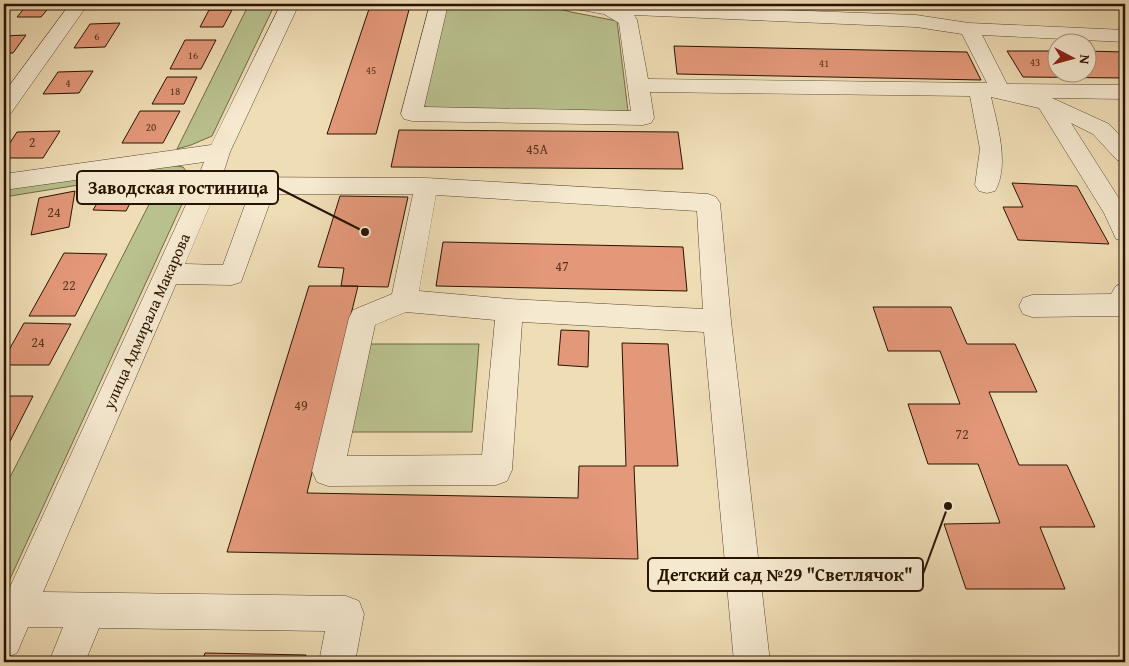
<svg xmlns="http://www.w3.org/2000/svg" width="1129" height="666" font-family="'Gentium Book Plus',serif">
  <rect width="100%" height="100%" fill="#efddb6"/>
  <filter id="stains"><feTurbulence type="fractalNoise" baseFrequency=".004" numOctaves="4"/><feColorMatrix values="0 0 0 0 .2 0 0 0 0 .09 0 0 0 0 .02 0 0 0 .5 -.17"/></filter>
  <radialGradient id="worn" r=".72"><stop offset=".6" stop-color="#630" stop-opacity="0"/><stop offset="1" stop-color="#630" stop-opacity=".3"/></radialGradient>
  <path fill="#b9c18e" stroke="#706a47" d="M249 4H275L212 136 191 145 177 149Z
    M439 4H541L571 12 617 21 628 111 427 108 415 95Z
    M169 165 183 167 193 180 4 592V489L166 171 4 197V188Z
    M369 344H479L472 432H351Z"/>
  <path fill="#e39879" stroke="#281300" d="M28 4H52L41 17H17Z
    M104 4H136L133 8H101Z
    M371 4H410V6H370Z
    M370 6H410L376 134H327Z
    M209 10H232L223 27H200Z
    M120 23 105 47 74 48 90 24Z
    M26 35 13 53H4V36Z
    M185 40H216L201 69H170Z
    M674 46 967 52 981 80 677 74Z
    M1007 51H1056V72H1086V51L1125 52V78L1023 77Z
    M93 71 79 93 43 94 58 72Z
    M167 77H197L184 104H152Z
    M140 111H180L163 143H122Z
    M399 130 678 132 683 169 391 167Z
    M60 131 43 158H4V152L17 132Z
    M1012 183 1077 186 1109 244 1018 240 1003 207H1023Z
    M108 185 139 186 126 211 93 210Z
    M75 191 69 227 31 235 39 198Z
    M340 196 408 197 388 287 341 286 344 268 318 267Z
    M443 242 683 247 687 291 436 286Z
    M64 253 107 254 75 316H29Z
    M309 286H358L307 493 578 498 579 466H626L622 343 668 344 678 466H634L638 559 227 552Z
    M873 307H951L967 344H1015L1037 392H989L1019 465H1067L1095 527H1040L1065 589H966L944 524 1000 523 978 464H928L908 404H960L940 351H888Z
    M24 323 71 324 49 365H4V359Z
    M561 330 589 331 588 367 558 365Z
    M4 396H33L4 453Z
    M205 653 306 655 304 662H202Z"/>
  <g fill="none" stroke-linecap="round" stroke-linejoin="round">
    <g stroke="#5a462e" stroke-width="1">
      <path id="minor" d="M70 4H88L11 113 4 115V93Z
        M281 4H299L230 152 222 177 426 178 708 194 716 197 720 203 731 321 770 662H734L704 332 522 322 512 470 507 481 496 485 328 486 317 482 312 471 349 318 353 310 392 294 413 194H273L241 282 232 285 176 284 43 592 346 596 359 601 364 614 355 662H319L325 631 99 628 85 662H49L63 627H28L17 653 4 658V600L195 185 204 162 4 190V174L211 145ZM215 193 249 194 223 265 185 264ZM436 195 697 211 703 309 509 299 419 291ZM406 312 495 320 482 455 347 456 375 325Z
        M430 4H448L424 107 631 111 619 23 604 14 570 8 567 4H616L916 15 969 23 1125 30V42L982 35 1007 84 1125 85V99L1052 98 1109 124 1125 141V162L1117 160 1093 134 1071 123 1125 208V241L1116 239 1104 213 1039 108 991 97C997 124 1010 165 995 191L987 193 979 191 975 185 980 149 970 96 650 92 654 118 651 123 643 125 412 121 404 119 401 114ZM634 15 916 27 962 34 987 83 648 79 637 20Z
        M1125 283V314L1118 316 1032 317 1023 314 1019 306 1023 298 1032 295 1111 294 1116 286Z"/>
    </g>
    <use href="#minor" fill="#f5e9d0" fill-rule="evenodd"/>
  </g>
  <g text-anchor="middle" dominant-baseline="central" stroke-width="4" stroke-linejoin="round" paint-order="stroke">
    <g font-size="11" fill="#57341e">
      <text x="97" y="36">6</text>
      <text x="193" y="55">16</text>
      <text x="1035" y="62">43</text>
      <text x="824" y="63">41</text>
      <text x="371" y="70">45</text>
      <text x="68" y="83">4</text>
      <text x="175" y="91">18</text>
      <text x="151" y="127">20</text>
    </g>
    <g font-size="14" fill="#57341e">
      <text x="32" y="142">2</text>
      <text x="537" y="149">45А</text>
      <text x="54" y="212">24</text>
      <text x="562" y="266">47</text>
      <text x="69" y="285">22</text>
      <text x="38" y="342">24</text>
      <text x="301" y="405">49</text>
      <text x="962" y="434">72</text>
    </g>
    <g font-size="16" fill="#281300" stroke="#f5e9d0">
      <text transform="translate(146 321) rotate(-66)">улица Адмирала Макарова</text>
    </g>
  </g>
  <path fill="none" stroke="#281300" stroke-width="2" d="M365 232L278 188M948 506L923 574"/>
  <g fill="#281300" stroke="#f5e9d0" stroke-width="2">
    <circle cx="365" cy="232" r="5"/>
    <circle cx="948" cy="506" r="5"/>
  </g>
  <g fill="#f5e9d0" stroke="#281300" stroke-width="2">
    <rect x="77" y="171" width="201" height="33" rx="5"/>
    <rect x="648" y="558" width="275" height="33" rx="5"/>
  </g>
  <g font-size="18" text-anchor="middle" font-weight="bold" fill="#281300">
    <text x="178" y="194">Заводская гостиница</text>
    <text x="785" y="581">Детский сад №29 "Светлячок"</text>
  </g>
  <rect width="1129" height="666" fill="none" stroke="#efddb6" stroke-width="20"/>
  <rect x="5" y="5" width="1119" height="656" fill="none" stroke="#281300" stroke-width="2.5"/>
  <rect x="10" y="10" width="1109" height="646" fill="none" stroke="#281300"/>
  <g transform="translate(1072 58) rotate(96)"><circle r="24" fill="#f5e9d0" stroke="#a3937d"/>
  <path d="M0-4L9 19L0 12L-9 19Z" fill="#8f2418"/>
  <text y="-8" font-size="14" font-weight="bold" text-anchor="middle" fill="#281300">N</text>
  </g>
  <rect width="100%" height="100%" filter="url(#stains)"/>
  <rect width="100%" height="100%" fill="url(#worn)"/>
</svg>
